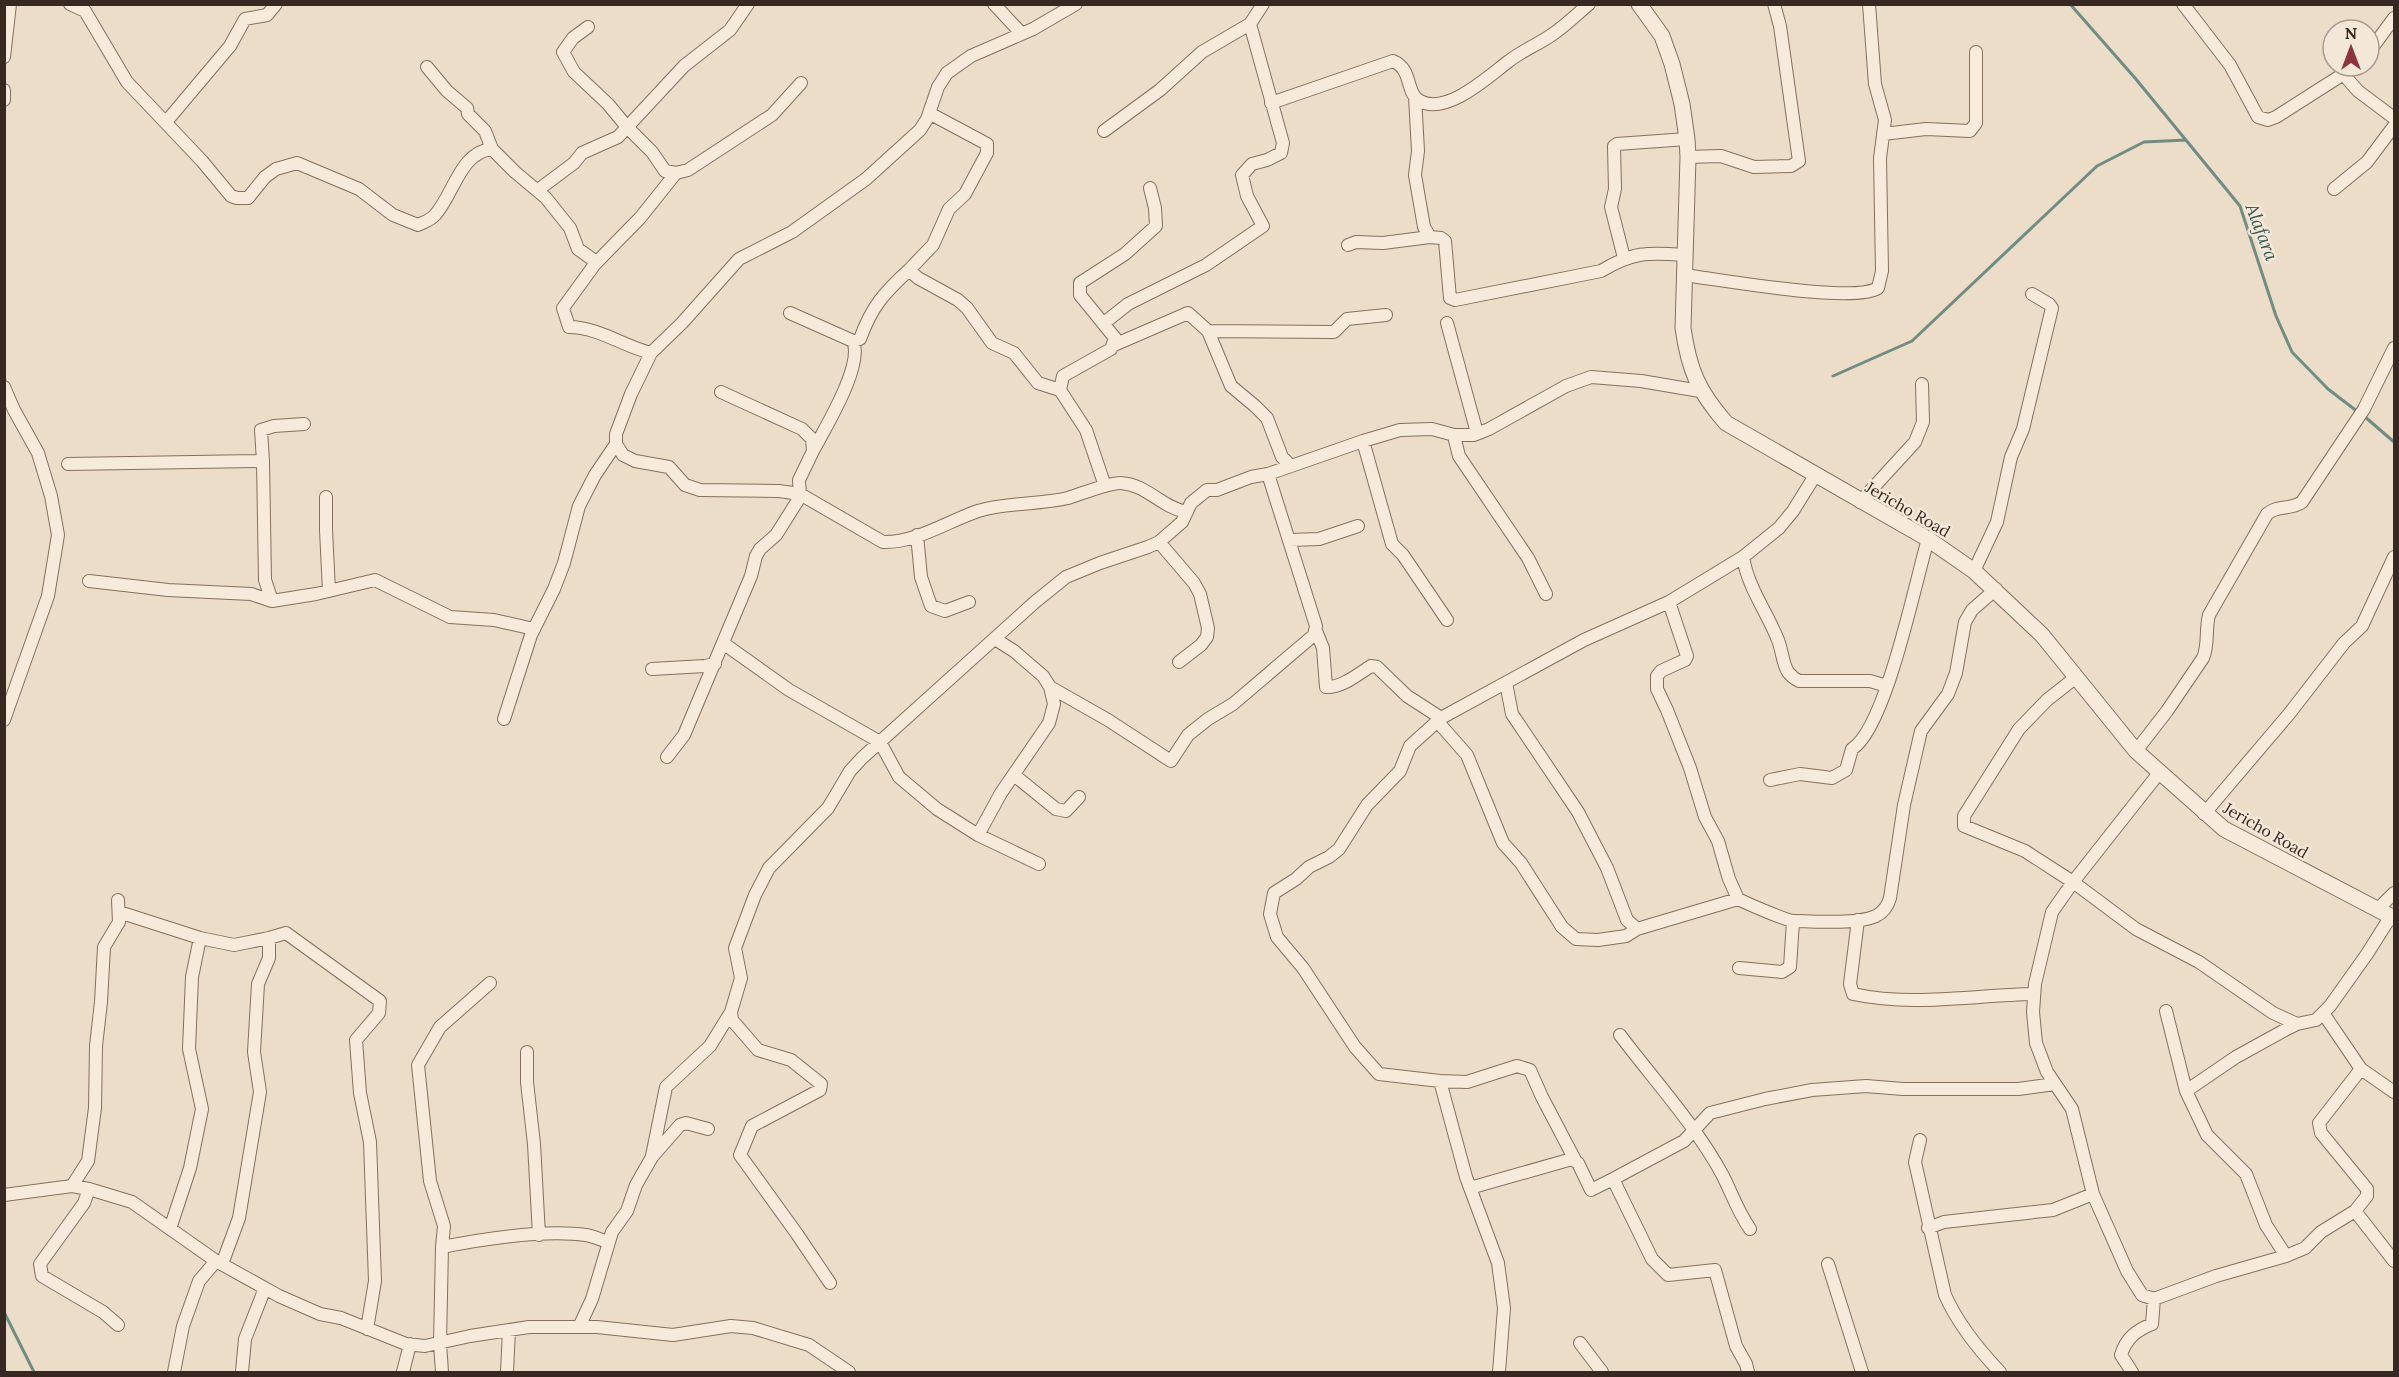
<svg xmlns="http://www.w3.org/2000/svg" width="2399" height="1377" font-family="Lora,serif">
  <rect width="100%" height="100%" fill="#ebddc8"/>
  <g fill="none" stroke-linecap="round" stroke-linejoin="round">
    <path stroke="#708d83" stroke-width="3" d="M2070 4 2135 78 2240 206 2276 316 2292 352 2328 389 2358 412
      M1833 376 1912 341 2097 166 2144 142 2186 140
      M2364 416 2394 442
      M4 1312 34 1372"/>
    <g stroke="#856f5e" stroke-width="14">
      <path id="minor" d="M70 4 85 11 127 82 202 161 231 196 237 198H248L265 177 276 169 297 163 359 189 393 215 418 225C424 222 431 220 435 215 454 194 460 152 492 149L515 172 546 198 570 228 578 249 592 259 595 264 563 308 569 327C598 327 623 346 651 353
        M994 4 1021 33
        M1076 4 1033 29 971 56 947 73 938 87 927 119 920 130 866 179 792 232 739 259 682 323 651 353 631 394 616 434V444L623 455 635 461 669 467 685 485 700 490 779 491 800 494 883 542C916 543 948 521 978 511 1007 502 1039 505 1068 498 1081 494 1111 482 1121 483 1148 485 1159 506 1186 512
        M2183 4 2230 65 2258 117 2268 120 2276 117 2356 66
        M588 27 573 38 563 52 574 72 608 104 627 127 652 152 665 171 676 173 688 170 772 115 801 83
        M2369 52 2394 18
        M4 57 10 4
        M427 67 447 91 467 108 468 114 485 131 492 149
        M2344 75 2358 91 2394 118
        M4 90V100
        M1415 97 1418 151 1415 175 1424 227 1430 237
        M1271 103 1393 61C1413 69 1405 93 1420 101 1447 116 1490 75 1509 61 1523 50 1539 44 1553 34 1566 25 1577 14 1589 4
        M166 122 230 46 245 19 267 15 276 4
        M1104 131 1160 90 1202 52 1250 24 1263 4
        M1883 134 1926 129 1970 131 1976 123V52
        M1688 157 1721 156 1754 167 1791 166 1799 161 1780 26 1774 4
        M2334 189 2367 162 2394 126
        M538 190 574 163 582 153 618 137 684 66 730 30 748 4
        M1348 245 1356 242 1383 243 1430 237 1441 238 1445 241 1450 298 1455 300 1601 271C1632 252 1648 252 1684 255
        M1624 258 1611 207 1615 189 1614 146 1617 144 1687 139
        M595 264 640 218 676 173
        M909 270 933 245 949 209 965 194 987 153V144L929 113
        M1683 275C1719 279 1853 304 1878 288L1882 271 1880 158 1885 120 1875 84 1869 4
        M790 313 853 341C864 365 825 428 813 451
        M1104 323 1128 304 1206 265 1263 226 1247 196 1242 175 1252 164 1267 160 1281 153 1283 143 1250 24
        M1447 323 1477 433
        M1208 331 1334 332 1347 319 1386 315
        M853 341 860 339C872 306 884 293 909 270L918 278 958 300 967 308 992 343 1014 353 1038 383 1060 390
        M1114 345 1188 313 1208 331 1231 386 1255 406 1267 418 1282 457 1291 466
        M4 387 14 410 38 453 51 496 58 535 48 596 4 720
        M1459 435 1455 440 1459 456 1528 558 1546 594
        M1363 441 1392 544 1403 555 1447 620
        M263 461 261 430 274 426 304 424
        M68 464 263 461 265 580 272 601
        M1105 486 1086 430 1060 390 1063 376 1111 349 1115 338 1080 295V283L1125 254 1156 226 1155 208 1150 188
        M326 497V530L329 591
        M1860 502 1915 442 1923 422 1922 384
        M917 535 921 577 931 606 945 611 969 602
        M1290 540 1319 539 1358 526
        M1159 542 1194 583 1200 594 1208 628 1207 637 1201 645 1179 662
        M1743 557C1748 588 1767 612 1778 640 1782 650 1783 665 1788 672 1791 676 1795 679 1799 681H1870L1887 686
        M1974 571 1997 522 2011 457 2023 429 2052 308 2049 304 2032 294
        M89 581 168 590 251 594 272 601 316 594 375 580 450 617 494 620 534 629
        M1316 631 1323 648 1326 687C1342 688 1358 674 1371 666L1377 667 1407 696 1441 718
        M723 643 789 690 880 742 899 777 937 809 978 835 1039 864
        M652 669 705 666 715 664
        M2075 678 2047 700 2019 729 1964 816V826L2025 851 2073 882 2136 929 2199 962 2273 1013 2297 1024
        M1506 683 1512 714 1578 812 1607 868 1627 920 1637 929
        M1050 687 1108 720 1171 761 1188 735 1208 719 1233 704 1314 635 1316 626 1268 474
        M504 719 531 635 554 589 564 563 579 506 595 475 616 444
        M1438 722 1467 755 1503 843 1521 863 1562 927 1576 939 1598 940 1626 936 1637 929 1738 899 1729 879 1718 841 1705 817 1690 768 1667 710 1657 689V676L1661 671 1685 660 1687 656 1669 602
        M2136 751 2167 711 2203 658C2209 645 2205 630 2209 615L2267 514C2276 505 2292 510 2302 502L2364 409 2394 348
        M667 757 684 735 751 576 756 556 760 549 776 535 800 497 799 480 813 451 812 439 802 429 721 392
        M2159 773 2073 882 2052 912 2035 984 2033 1012 2036 1043 2047 1072 2072 1109 2093 1194 2127 1271 2142 1295 2154 1299 2216 1276 2286 1256 2305 1248 2321 1232 2355 1211 2394 1261
        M1014 775 1056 809 1066 811 1079 797
        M1770 780 1800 774 1832 778 1846 770 1852 749C1886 728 1915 583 1928 539
        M2204 814 2289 714 2344 643 2362 626 2394 557
        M978 835 1001 793 1049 723 1054 704 1050 687 1043 676 1014 651 995 639
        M1738 899C1746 903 1787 921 1794 921 1816 921 1855 925 1876 916 1884 912 1888 905 1890 898L1904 805 1921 731 1948 694 1956 673 1965 622 1972 610 1996 589
        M2377 910 2394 893
        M119 912 200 938 234 945 269 938
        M1858 920 1850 984 1853 994C1913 1007 1974 995 2034 994
        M1739 968 1782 972 1790 967 1793 921
        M2166 1011 2186 1091 2236 1057 2285 1030 2297 1024 2316 1020 2330 1006 2367 954 2391 916
        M2323 1013 2361 1069 2394 1092
        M1620 1035C1654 1080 1697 1127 1723 1176 1733 1196 1737 1210 1750 1229
        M527 1052V1082L534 1144 539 1235
        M1440 1081 1466 1177 1498 1263 1504 1308 1499 1372
        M2186 1091 2207 1135 2246 1174 2266 1225 2286 1256
        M1920 1140 1915 1162 1945 1295C1958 1324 1979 1350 2000 1372
        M652 1156 666 1087 710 1046 731 1012
        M1575 1160 1542 1097 1530 1070 1517 1066 1467 1082 1440 1081 1379 1074 1355 1047 1303 968 1277 937 1270 914 1274 893 1296 879 1309 867 1329 857 1339 849 1367 805 1400 771 1410 746 1441 718 1584 640 1669 602 1743 557 1779 528 1793 511 1816 474
        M1613 1179 1684 1141 1710 1113 1765 1099 1812 1090 1866 1086 1903 1089H2018L2055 1084
        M72 1186 88 1161 95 1108 96 1046 101 1002 104 947 119 922 118 900
        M1470 1188 1572 1159 1578 1163 1591 1190 1613 1179 1652 1259 1668 1275 1715 1270 1736 1346 1746 1364 1748 1372
        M89 1189 84 1203 40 1264 42 1276 103 1312 118 1325
        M4 1195 72 1186 89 1189 132 1202 216 1261 279 1296 320 1314 341 1318 406 1344 425 1346 470 1336 529 1327H597L673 1335 731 1326 753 1328 809 1345 849 1372
        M2355 1211 2367 1196V1189L2321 1133 2319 1123 2361 1069
        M1928 1228 1944 1222 2053 1210 2093 1194
        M170 1229 190 1168 202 1109 189 1049 192 977 200 938
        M442 1247C483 1239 544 1229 586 1235 593 1236 601 1240 608 1242
        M222 1264 239 1218 260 1092 254 1052 258 984 269 958V938L286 933 380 1001 379 1013 356 1040 360 1093 370 1142 375 1281 367 1329
        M1828 1264 1862 1372
        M830 1283 797 1234 740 1155 752 1126 820 1090 821 1084 791 1060 758 1050 732 1020 731 1012 741 978 735 948 755 895 769 868 828 808 850 771 862 758 1035 602 1066 577 1100 563 1148 547 1159 542 1182 522 1191 503 1207 490H1217L1251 477 1268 474 1363 441 1400 430 1432 429 1454 435H1474L1489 429 1566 386 1591 377 1641 381 1700 391
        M579 1327 592 1299 612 1232 627 1211 636 1185 652 1157 680 1125 686 1123 708 1129
        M1580 1343 1602 1372
        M174 1372 183 1326 199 1281 216 1261
        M242 1372 245 1339 265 1288
        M403 1372 410 1344
        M442 1372 440 1343 442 1247 444 1226 430 1181 418 1065 440 1027 490 983
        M507 1372 509 1330
        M2132 1372 2121 1355C2126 1338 2137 1330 2152 1324L2154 1299"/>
    </g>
    <g stroke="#856f5e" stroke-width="17">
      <path id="tertiary" d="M1639 4 1662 36 1672 64 1682 104 1687 139 1688 157 1683 328C1689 370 1698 391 1726 423L1928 539 1974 571 2042 635 2136 751 2224 829 2394 918"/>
    </g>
    <use href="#minor" stroke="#f6ebdb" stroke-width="12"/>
    <use href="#tertiary" stroke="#f6ebdb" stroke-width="15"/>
  </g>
  <g text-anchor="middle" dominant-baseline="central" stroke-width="5" stroke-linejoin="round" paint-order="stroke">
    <g font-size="16" fill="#372921" stroke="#f3e8d7">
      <text transform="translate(1908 509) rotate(30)">Jericho Road</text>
      <text transform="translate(2266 830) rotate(30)">Jericho Road</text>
    </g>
    <g font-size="18" font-style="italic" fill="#31554f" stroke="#f3e8d7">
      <text transform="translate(2262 232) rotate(69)">Alafara</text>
    </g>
  </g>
  <rect width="2399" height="1377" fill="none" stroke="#372921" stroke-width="12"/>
  <g transform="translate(2351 48)"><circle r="28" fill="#f3e8d7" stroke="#a89c8e" stroke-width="1.5"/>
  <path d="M0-4.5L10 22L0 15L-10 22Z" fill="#8f333e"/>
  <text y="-9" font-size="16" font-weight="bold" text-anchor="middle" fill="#372921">N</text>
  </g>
</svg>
